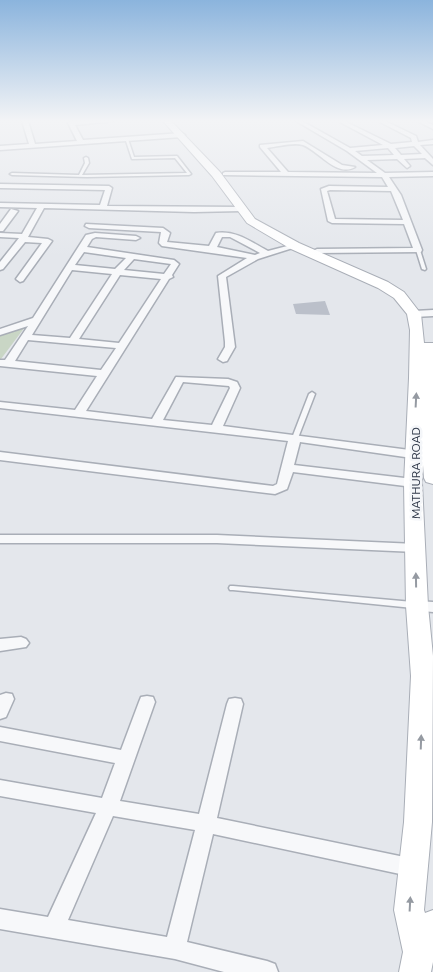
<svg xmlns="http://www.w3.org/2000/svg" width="433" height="972" font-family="Ubuntu,sans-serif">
  <rect width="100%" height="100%" fill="#e4e7ec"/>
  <path fill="#c9d6c5" d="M25 327 1 359H0V334Z"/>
  <path fill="#bbc0ca" d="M325 301 330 315 296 314 293 304Z"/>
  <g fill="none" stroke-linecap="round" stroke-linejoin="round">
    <g stroke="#a9aeb7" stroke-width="3">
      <path id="lane" d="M125 138 128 139 134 157 177 156 191 174 189 175 87 177 12 175 10 174 12 173 79 175 85 163 84 158 86 157 88 158 89 163 82 175 187 173 175 158 132 159Z
        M417 249 420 250 426 269 425 270 422 269 416 250Z
        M312 392 315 394 298 438 295 440 293 439 292 438 309 394Z
        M230 586H233L413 602 416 603 417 605 416 607 413 608 233 590H230L229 588Z"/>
    </g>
    <g stroke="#a9aeb7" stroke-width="3">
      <path id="street" d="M22 121H28L35 144 77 141 68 123 71 121H114L75 125 83 140 182 133 185 135 182 137 0 150V146L29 144Z
        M296 121H302L350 148 383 145 338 121H344L391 144 412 142 411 138 378 121H385L416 136 418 142 433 140V144L420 145 433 159V165L425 158 404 159 410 166 407 168 397 159 367 160 385 173 433 172V176L389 177 401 195 422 250 421 252 317 253 313 251 317 249 413 248 404 224 332 223 328 221 321 189 329 186 388 187 382 177 223 175V173L225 172H281L260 147V145L303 141 342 165 355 167C337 178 319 151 303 145 293 142 277 147 267 148L288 172 377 173 347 151ZM414 146 422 154 401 155 395 148ZM388 148 394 155 362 156 355 151ZM330 190 391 191 403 220 335 219 327 191Z
        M417 121H424L433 125V129Z
        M0 184 109 186 112 188 107 206 241 207 245 209 241 211 194 212 44 208 28 237 48 239 52 241 23 281 20 282 16 279 42 243 25 242 3 269 0 270V262L19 238 0 237V233L22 234 37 208 0 207V203L100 205 105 190 0 188Z
        M11 209 18 211 3 231H0V224Z
        M86 224 163 228 170 233 167 242 209 246 216 233C236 230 251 242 268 251L295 244 299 246 258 259 226 277 235 347 227 361 223 362 218 359 225 347V342L218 276 247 258 162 246 159 243 161 232 89 228 85 226ZM222 237H230L260 253 255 255 217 247Z
        M95 233 136 236 140 238 136 240 96 237 92 239 87 247 174 260 179 264 172 275 173 277 169 279 86 411 152 419 176 377 228 379 237 382 240 388 223 426 433 453V461L300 442 294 465 413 479 419 483 417 486 413 487 293 472 287 489 275 494 0 460V452L273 486 277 484 288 441 0 408V402L75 410 97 376 0 366V360H5L28 326 0 335V329L33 318 86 235ZM84 252 126 258 115 269 75 265ZM134 259 171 264 164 274 124 270ZM72 270 112 274 70 338 32 335ZM120 275 161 279 119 343 79 339ZM28 340 116 348 101 370 15 361ZM183 382 229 386 230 388 212 425 163 420Z
        M433 310V316L414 317 409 314 414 311Z
        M0 535H217L416 544 421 545 423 548 421 551 416 552 217 543H0Z
        M417 601 433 602V612L412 610 410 606 412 602Z
        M21 637 26 639 29 643 26 647 0 651V639Z
        M6 693 12 694 14 699 6 717 0 719V695Z
        M147 696 153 697 155 702 120 801 199 814 227 704 229 699 235 698 241 699 243 704 217 818 414 859 421 862 424 868 421 874 414 877 213 834 187 942 267 961 275 964 278 972H224L175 959 0 929V909L48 917 96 813 0 796V780L102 798 115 763 0 741V727L121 750 139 702 141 697ZM113 816 195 830 167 937 68 920Z"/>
    </g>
    <g stroke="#a9aeb7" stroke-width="2">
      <path id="secondary" d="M163 121H171L220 172 255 219 299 243 388 282 404 292 421 314 424 343H433V484L426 482 424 478 423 465 422 483 428 606 433 656 432 822 424 910 425 913 433 910V962L431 972H399L403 952 394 910 404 822 411 676 406 606 404 483 409 378 410 330 407 314 394 298 378 288 291 249 247 223 212 176Z"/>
    </g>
    <use href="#lane" fill="#f7f8fa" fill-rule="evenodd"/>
    <use href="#street" fill="#f7f8fa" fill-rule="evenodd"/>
    <use href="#secondary" fill="#fff" fill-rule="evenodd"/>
  </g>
  <defs><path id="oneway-solid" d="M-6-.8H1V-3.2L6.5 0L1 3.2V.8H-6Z" transform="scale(1.25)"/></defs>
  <g fill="#959aa2">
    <use href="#oneway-solid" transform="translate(416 400) rotate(-87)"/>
    <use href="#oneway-solid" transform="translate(416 580) rotate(-91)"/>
    <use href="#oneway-solid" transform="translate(421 742) rotate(-88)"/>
    <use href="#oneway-solid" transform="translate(410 904) rotate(-87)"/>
  </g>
  <linearGradient id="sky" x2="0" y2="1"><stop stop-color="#8bb4dd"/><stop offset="0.47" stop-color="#f3f4f6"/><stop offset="1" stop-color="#f3f4f6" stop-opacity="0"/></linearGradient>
  <rect width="433" height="257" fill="url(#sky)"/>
  <g text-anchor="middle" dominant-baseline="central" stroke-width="5" stroke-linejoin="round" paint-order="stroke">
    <g font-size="12" fill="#2b3445" stroke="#f4f6f9">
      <text transform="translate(415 473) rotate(-90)">MATHURA ROAD</text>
    </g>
  </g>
</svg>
